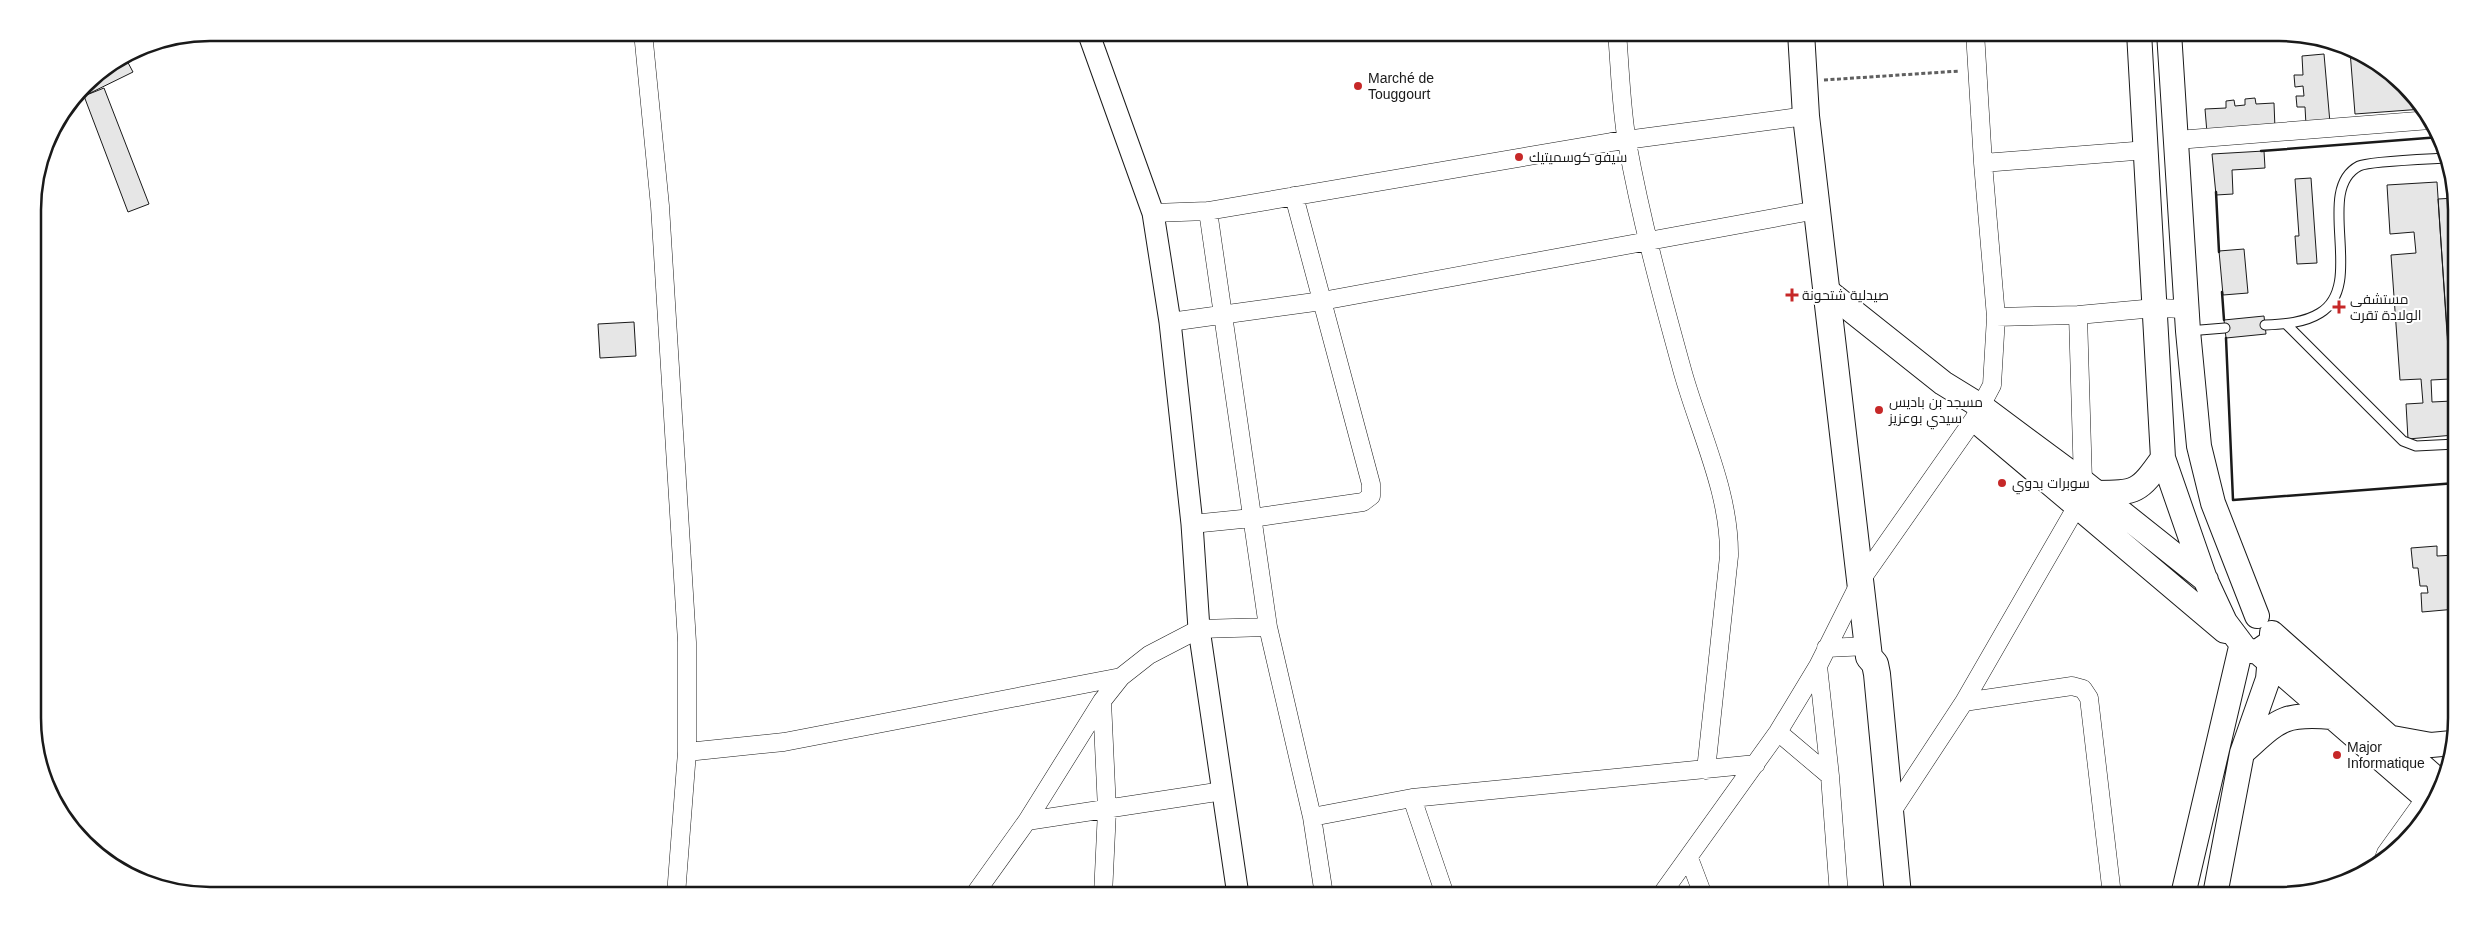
<svg xmlns="http://www.w3.org/2000/svg" width="2489" height="928" font-family="Helvetica,Cairo,sans-serif">
  <rect width="100%" height="100%" fill="#fff"/>
  <path fill="#e6e6e6" stroke="#1a1a1a" d="M2350 51 2413 93 2423 109 2355 114Z
    M2324 54 2330 123 2306 125 2305 107H2297L2296 96H2304L2303 86 2295 87 2294 75H2303L2302 56Z
    M125 57 133 72 82 97 80 93 93 77Z
    M104 88 149 204 128 212 84 96Z
    M2255 98 2256 104 2274 103 2275 129 2207 133 2205 109 2226 108V101L2234 100 2235 106 2245 105V99Z
    M2264 151 2265 168 2232 170 2233 194 2216 195 2212 154Z
    M2311 178 2317 263 2297 264 2295 236H2299L2295 179Z
    M2437 182 2450 379 2431 380 2432 402 2452 401 2454 435 2408 439 2406 404 2423 403 2421 379 2400 380 2391 255 2416 253 2414 232 2390 234 2387 185Z
    M2455 198 2456 416H2453L2438 199Z
    M2244 249 2248 293 2223 295 2219 251Z
    M2264 316 2266 334 2226 338 2224 320Z
    M634 322 636 356 600 358 598 324Z
    M2437 546V556L2456 555V609L2422 612 2421 593H2428L2427 586H2420L2418 568H2413L2411 548Z"/>
  <g fill="none" stroke-linecap="round" stroke-linejoin="round">
    <g stroke="#1a1a1a" stroke-width="11">
      <path id="service" d="M2286 324 2403 441 2416 446 2456 444
        M2265 325C2284 324 2304 323 2320 313 2367 285 2313 190 2359 166 2369 161 2431 159 2446 158
        M2188 331 2225 328"/>
    </g>
    <g stroke="#1a1a1a" stroke-width="19">
      <path id="minor" d="M643 32 660 206 687 642V752L676 895
        M1617 32C1620 68 1621 106 1627 142 1641 220 1662 297 1683 373 1700 433 1730 493 1729 556L1706 770
        M2177 140 2430 120
        M1983 163 2147 150
        M1208 211 1268 627
        M1153 213 1208 211 1611 142 1806 116
        M1996 317 2078 315 2155 308 2187 309
        M1170 322 1322 301 1817 210
        M1192 524 1252 518 1363 502 1371 496V484L1294 196
        M1826 648 1868 646
        M1102 701 1107 810 1103 895
        M1964 702 2072 686 2083 689 2089 698 2112 895
        M1778 732 1830 776
        M687 752 784 742 1121 677
        M1412 798 1445 895
        M1891 813 1964 702 2077 506 2083 482 2078 315
        M1312 817 1412 798 1756 764
        M1027 821 1223 791
        M1689 858 1703 895
        M2383 861 2386 853 2432 789
        M974 895 1027 821 1102 701 1121 677 1149 655 1199 629 1268 627 1312 817 1324 895
        M1661 895 1778 732 1818 666
        M1839 895 1830 776 1818 666 1861 580 1974 419 1992 385 1996 317 1983 163 1975 32"/>
    </g>
    <g stroke="#1a1a1a" stroke-width="23">
      <path id="tertiary" d="M1088 32 1153 213 1170 322 1192 524 1199 629 1238 895"/>
    </g>
    <g stroke="#1a1a1a" stroke-width="26">
      <path id="secondary" d="M2139 32 2163 458 2205 579 2225 622 2246 650 2257 652 2270 643
        M2169 32 2188 331 2199 446 2213 503 2257 616
        M1826 290 1943 383 1982 407 2083 482 2206 580
        M1980 424 2225 631
        M2095 493C2137 493 2139 492 2163 458
        M2272 633 2442 784
        M2260 654 2433 804
        M2387 737 2431 745 2452 743
        M2243 752C2279 720 2282 713 2332 717
        M2183 895 2241 647
        M2215 895 2242 753 2268 679 2272 634"/>
    </g>
    <g stroke="#1a1a1a" stroke-width="28">
      <path id="primary" d="M1801 32 1806 116 1869 657 1875 664 1877 674 1898 895"/>
    </g>
    <path stroke="#5f5f5f" stroke-width="3" stroke-dasharray="4 2.5" stroke-linecap="butt" d="M1824 80 1960 71"/>
    <use href="#service" stroke="#fff" stroke-width="9"/>
    <use href="#minor" stroke="#fff" stroke-width="18"/>
    <use href="#tertiary" stroke="#fff" stroke-width="21"/>
    <use href="#secondary" stroke="#fff" stroke-width="24"/>
    <use href="#primary" stroke="#fff" stroke-width="26"/>
    <path stroke="#1a1a1a" stroke-width="2.5" d="M2261 151 2440 137
      M2216 192 2219 252
      M2222 292 2224 320
      M2226 338 2233 500 2456 483"/>
  </g>
  <g fill="#c62828" stroke="#fff" stroke-width="2">
    <circle cx="1358" cy="86" r="5"/>
    <circle cx="1519" cy="157" r="5"/>
    <path d="M1789.5 287.5h5v5h5v5h-5v5h-5v-5h-5v-5h5z"/>
    <path d="M2336.5 299.5h5v5h5v5h-5v5h-5v-5h-5v-5h5z"/>
    <circle cx="1879" cy="410" r="5"/>
    <circle cx="2002" cy="483" r="5"/>
    <circle cx="2337" cy="755" r="5"/>
  </g>
  <g text-anchor="middle" dominant-baseline="central" stroke-width="4" stroke-linejoin="round" paint-order="stroke">
    <g font-size="14" fill="#1a1a1a" stroke="#fff" text-anchor="start">
      <text x="1368" y="78">Marché de<tspan x="1368" dy="16">Touggourt</tspan></text>
      <text x="1529" y="157">سيفو كوسميتيك</text>
      <text x="1802" y="295">صيدلية شتحونة</text>
      <text x="2350" y="299">مستشفى<tspan x="2350" dy="16">الولادة تقرت</tspan></text>
      <text x="1889" y="402">مسجد بن باديس<tspan x="1889" dy="16">سيدي بوعزيز</tspan></text>
      <text x="2012" y="483">سوبرات بدوي</text>
      <text x="2347" y="747">Major<tspan x="2347" dy="16">Informatique</tspan></text>
    </g>
  </g>
  <path d="M0 0H2489V928H0ZM210 41H2279A169 169 0 0 1 2448 210V718A169 169 0 0 1 2279 887H210A169 169 0 0 1 41 718V210A169 169 0 0 1 210 41Z" fill="#fff" fill-rule="evenodd"/>
  <path fill="none" stroke="#1a1a1a" stroke-width="2.5" d="M210 41H2279A169 169 0 0 1 2448 210V718A169 169 0 0 1 2279 887H210A169 169 0 0 1 41 718V210A169 169 0 0 1 210 41Z"/>
</svg>
